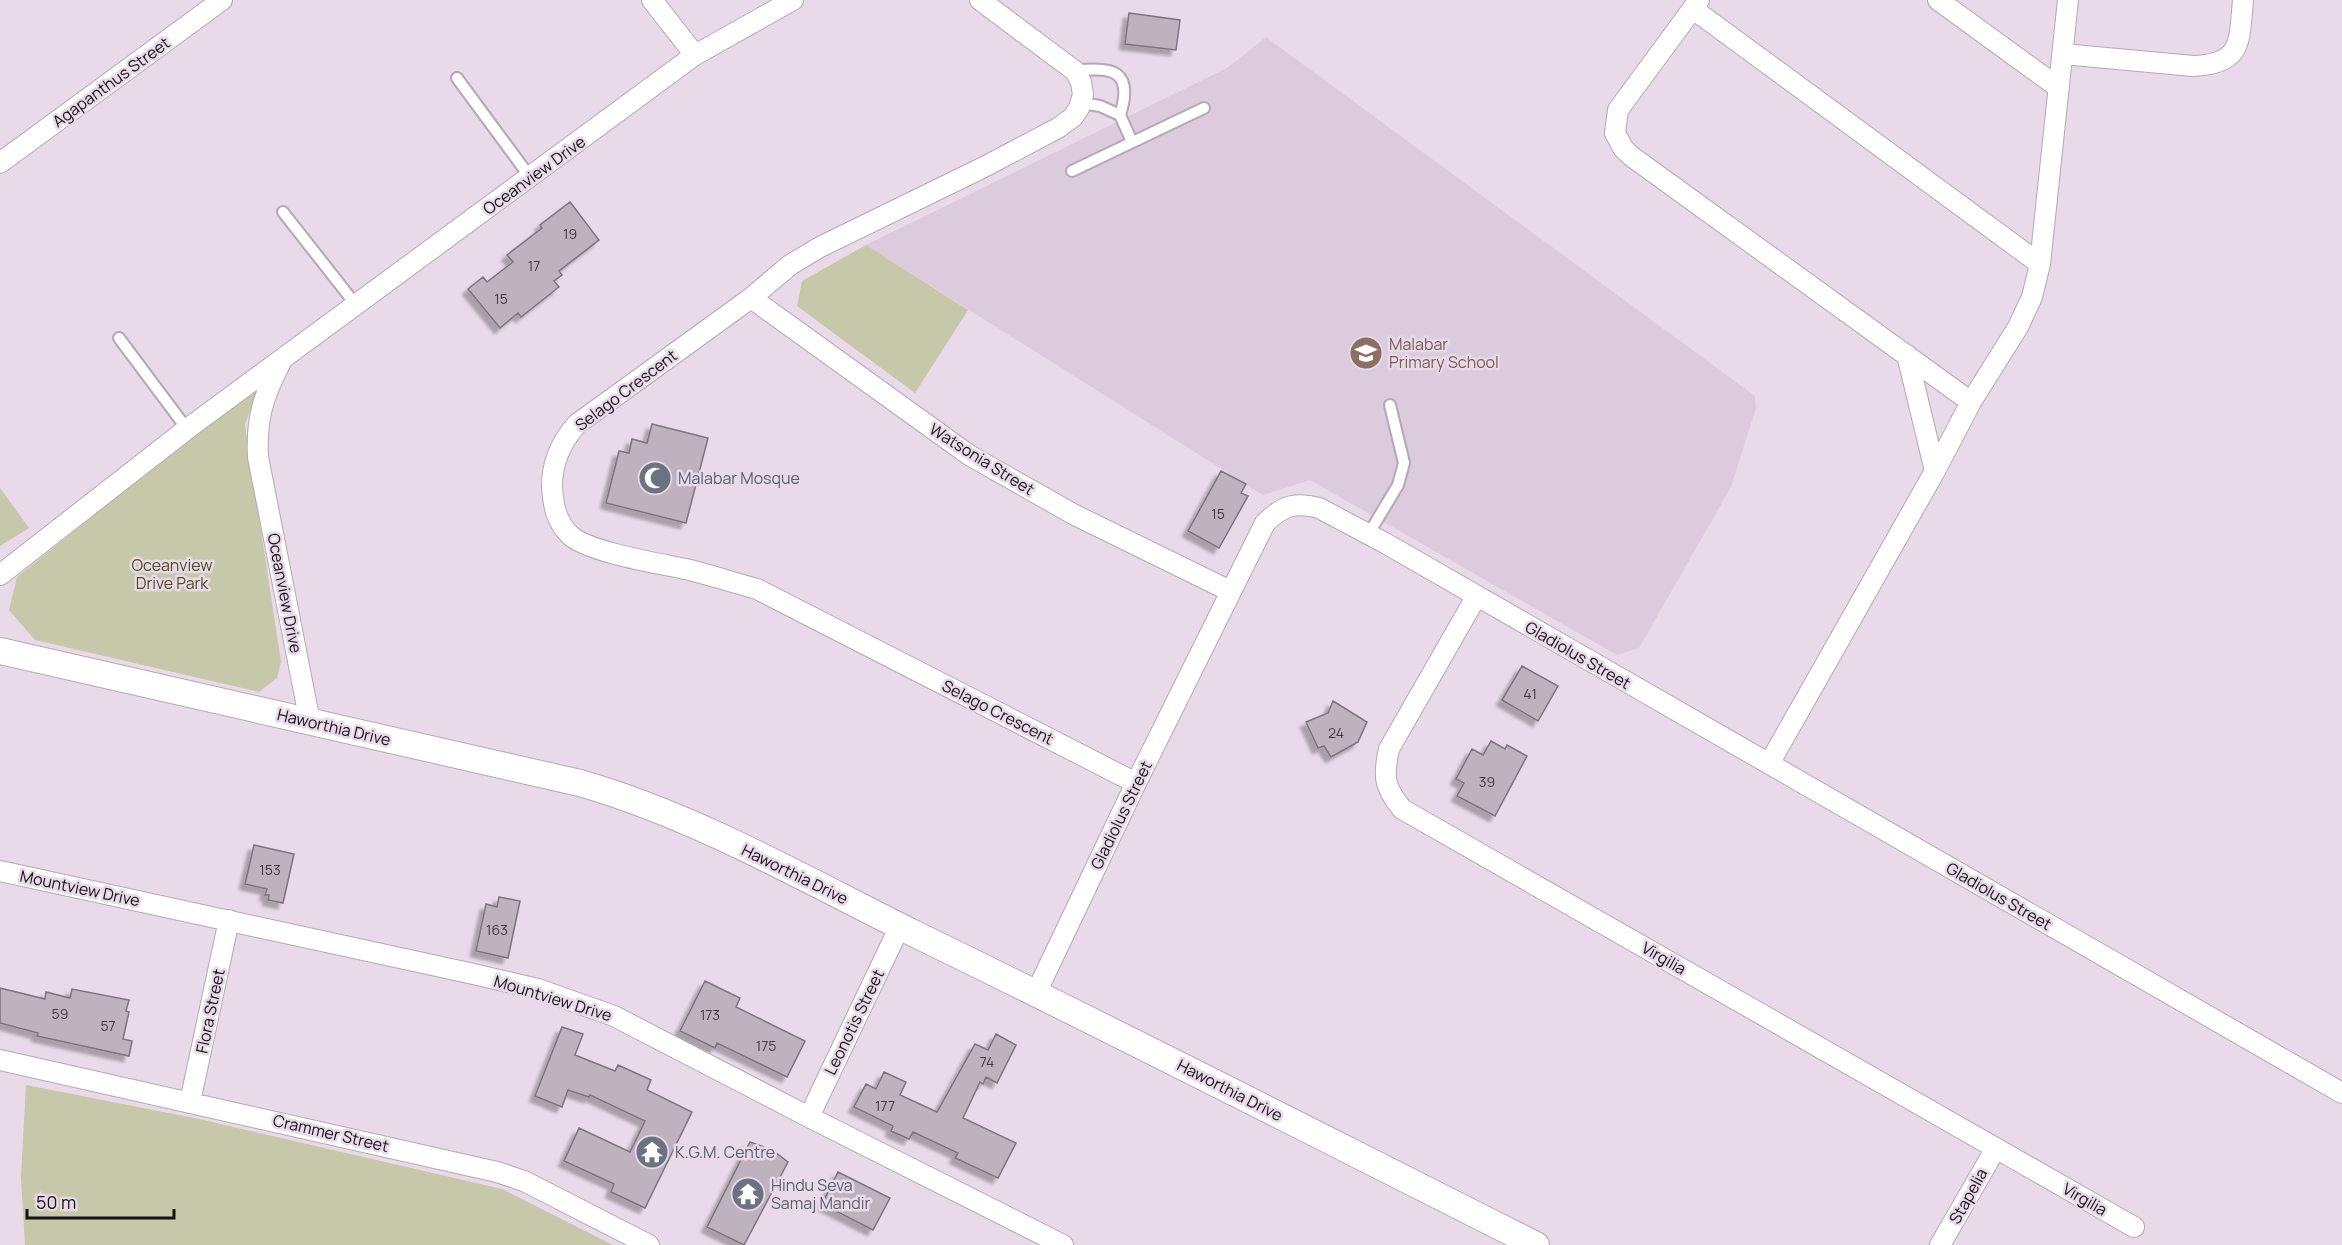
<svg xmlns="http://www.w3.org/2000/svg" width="2342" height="1245" font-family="Manrope,sans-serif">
  <defs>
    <filter id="shadow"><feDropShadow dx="-5.5" dy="5.5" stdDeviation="1.5" flood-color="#0004"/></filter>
  </defs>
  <rect width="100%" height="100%" fill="#e8dae8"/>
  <path fill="#dccbdd" d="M1266 37 1755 396 1756 408 1731 487 1639 648 1617 655 1310 480 1263 495 866 245 1227 68Z"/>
  <path fill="#c6c8a9" d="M866 245 968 310 915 393 797 306 802 281Z
    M260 382 245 425 281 662 277 678 259 692 35 640 9 610 17 577Z
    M0 488 29 528 0 546Z
    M26 1085 199 1119 502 1189 613 1245H25L21 1177Z"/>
  <path fill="#bfb2bf" stroke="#7f737f" stroke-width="1.5" filter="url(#shadow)" d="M1129 13 1180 20 1176 50 1125 44Z
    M570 202 599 240 559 271 562 275 554 281 559 287 521 317 518 313 500 328 468 289 483 277 487 282 513 262 507 255 542 228 540 225Z
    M652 424 708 438 686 523 606 503 619 451 629 453 632 439 647 443Z
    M1221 471 1246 484 1241 493 1248 496 1219 548 1188 531Z
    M1522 666 1558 686 1538 721 1502 700Z
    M1333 701 1367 722 1358 742 1331 757 1324 746 1318 748 1306 722 1328 713Z
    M1491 741 1505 749 1507 745 1527 756 1495 816 1457 796 1464 783 1456 779 1472 749 1483 755Z
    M254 845 294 854 283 903 268 900 269 895H265L267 889 245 884Z
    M499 897 520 901 508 958 476 951 486 904 497 907Z
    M705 981 740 998 736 1007 805 1041 787 1077 717 1043 715 1048 680 1031Z
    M0 988 45 999 46 992 70 998 72 989 129 1000 126 1011 129 1012 123 1039 132 1041 129 1056 37 1036 38 1033 0 1023Z
    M562 1027 583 1034 575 1055 615 1071 618 1065 651 1080 647 1090 692 1112 645 1208 611 1192 614 1184 564 1161 579 1128 630 1152 645 1121 590 1095 589 1097 568 1090 562 1107 535 1096Z
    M996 1034 1016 1045 997 1083 986 1077 983 1084 980 1082 963 1118 1016 1143 998 1178 955 1158 958 1153 913 1132 909 1139 891 1131 893 1126 854 1107 866 1084 876 1089 884 1072 906 1082 900 1095 937 1112 975 1044 988 1050Z
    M750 1142 772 1150 788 1162 744 1245 707 1227Z
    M838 1172 890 1198 873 1230 822 1204Z"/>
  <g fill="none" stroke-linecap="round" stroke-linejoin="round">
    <g stroke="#b4a8b4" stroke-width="14">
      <path id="service" d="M1075 71C1113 66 1134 71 1120 115
        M457 78 530 177
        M1081 103 1100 106 1120 115 1132 142
        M1072 171 1204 108
        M283 212 356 305
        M119 338 187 429
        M1368 535 1398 485 1404 463 1390 405"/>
    </g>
    <g stroke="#b4a8b4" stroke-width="22">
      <path id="minor" d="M652 0 695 55
        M980 0 1075 71 1081 82 1083 95 1079 108 1073 117 1058 128 982 168 820 247 790 265 751 298 577 424C561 442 552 461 552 486 553 505 556 522 571 536 591 553 663 564 690 570 713 576 735 583 757 589L1136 783
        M1699 0 1618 110 1615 133 1623 148 1631 156 1971 402
        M1938 0 2059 88
        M1693 9 2040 264
        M2063 54 2193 66C2243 64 2239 42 2243 0
        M0 163 222 0
        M751 298 969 455 1073 514 1230 591
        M1907 355 1935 471
        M280 364C263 397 256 419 258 457L310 722
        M0 575 187 429 695 55 793 0
        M1476 597 1389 749C1383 776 1384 787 1402 809L2134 1227
        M1769 764 1935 471 1971 402 2018 327 2032 297 2040 264 2068 0
        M0 871 469 973 538 989 614 1016 809 1117 1063 1245
        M1036 993 1136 783 1265 523C1284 505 1294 502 1319 508L1385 543 2342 1093
        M0 1060 497 1172 524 1181 649 1245
        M190 1102 229 920
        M809 1117 900 926
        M1940 1245 1996 1148"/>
    </g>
    <g stroke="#b4a8b4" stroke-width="28">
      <path id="tertiary" d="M0 651 580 783C698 817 806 880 915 934 1123 1035 1329 1141 1536 1245"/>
    </g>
    <use href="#service" stroke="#fff" stroke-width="10"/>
    <use href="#minor" stroke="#fff" stroke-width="20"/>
    <use href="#tertiary" stroke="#fff" stroke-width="26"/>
  </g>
  <defs>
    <g id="school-disc" transform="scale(1.725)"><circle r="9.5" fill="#8d6e63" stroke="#e8dae8"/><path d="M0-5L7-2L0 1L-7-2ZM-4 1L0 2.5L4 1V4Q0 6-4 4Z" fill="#fff"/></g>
    <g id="mosque-disc" transform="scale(1.725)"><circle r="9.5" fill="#6b7280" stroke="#e8dae8"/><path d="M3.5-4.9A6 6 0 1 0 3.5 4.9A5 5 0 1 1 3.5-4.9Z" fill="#fff"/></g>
    <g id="temple-disc" transform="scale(1.725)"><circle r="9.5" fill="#6b7280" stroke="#e8dae8"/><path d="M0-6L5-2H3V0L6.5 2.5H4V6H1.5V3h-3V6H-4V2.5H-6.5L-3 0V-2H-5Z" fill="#fff"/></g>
  </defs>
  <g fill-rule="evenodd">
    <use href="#school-disc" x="1366" y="353"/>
    <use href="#mosque-disc" x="655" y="478"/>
    <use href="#temple-disc" x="652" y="1152"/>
    <use href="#temple-disc" x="748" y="1194"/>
  </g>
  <g text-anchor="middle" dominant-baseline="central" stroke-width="5" stroke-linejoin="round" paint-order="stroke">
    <g font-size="14" fill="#403940">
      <text x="570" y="233">19</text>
      <text x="534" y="265">17</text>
      <text x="501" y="298">15</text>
      <text x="1218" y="513">15</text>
      <text x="1530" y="693">41</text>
      <text x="1336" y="732">24</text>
      <text x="1487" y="781">39</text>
      <text x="270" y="869">153</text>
      <text x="497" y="929">163</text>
      <text x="60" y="1013">59</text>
      <text x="710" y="1014">173</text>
      <text x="108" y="1025">57</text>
      <text x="766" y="1045">175</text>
      <text x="987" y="1061">74</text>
      <text x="885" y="1105">177</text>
    </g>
    <g font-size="16" fill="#151115" stroke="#e8dae8">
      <text transform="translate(111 82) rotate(-36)">Agapanthus Street</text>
      <text transform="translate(534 175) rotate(-36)">Oceanview Drive</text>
      <text transform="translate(626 390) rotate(-37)">Selago Crescent</text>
      <text transform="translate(982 459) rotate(32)">Watsonia Street</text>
      <text transform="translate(285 593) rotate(79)">Oceanview Drive</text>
      <text transform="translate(1578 655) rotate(30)">Gladiolus Street</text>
      <text transform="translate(998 712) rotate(27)">Selago Crescent</text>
      <text transform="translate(334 727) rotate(13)">Haworthia Drive</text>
      <text transform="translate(1121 815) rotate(-64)">Gladiolus Street</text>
      <text transform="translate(795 874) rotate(26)">Haworthia Drive</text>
      <text transform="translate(80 888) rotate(12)">Mountview Drive</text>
      <text transform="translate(1999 896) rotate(30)">Gladiolus Street</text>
      <text transform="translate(1664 958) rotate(30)">Virgilia</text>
      <text transform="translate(553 998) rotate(17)">Mountview Drive</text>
      <text transform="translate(210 1011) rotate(-78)">Flora Street</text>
      <text transform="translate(854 1022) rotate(-64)">Leonotis Street</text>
      <text transform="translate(1230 1090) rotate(27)">Haworthia Drive</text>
      <text transform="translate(331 1133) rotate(13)">Crammer Street</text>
      <text transform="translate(1968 1196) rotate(-61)">Stapelia</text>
      <text transform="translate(2085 1199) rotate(30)">Virgilia</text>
    </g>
    <g font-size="16" fill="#785e54" stroke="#e8dae8" text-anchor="start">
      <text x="1389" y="344">Malabar<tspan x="1389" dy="18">Primary School</tspan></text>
    </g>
    <g font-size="16" fill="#5b616d" stroke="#e8dae8" text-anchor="start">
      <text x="678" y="478">Malabar Mosque</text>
      <text x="675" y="1152">K.G.M. Centre</text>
      <text x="771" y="1185">Hindu Seva<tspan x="771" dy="18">Samaj Mandir</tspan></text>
    </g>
    <g font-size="16" fill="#4f5119" stroke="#e8dae8">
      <text x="172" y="565">Oceanview<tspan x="172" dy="18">Drive Park</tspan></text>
    </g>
  </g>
  <path d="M27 1209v9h147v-9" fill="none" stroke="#151115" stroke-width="3"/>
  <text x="36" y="1209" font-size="18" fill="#151115" stroke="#e8dae8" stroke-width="4.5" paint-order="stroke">50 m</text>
</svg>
